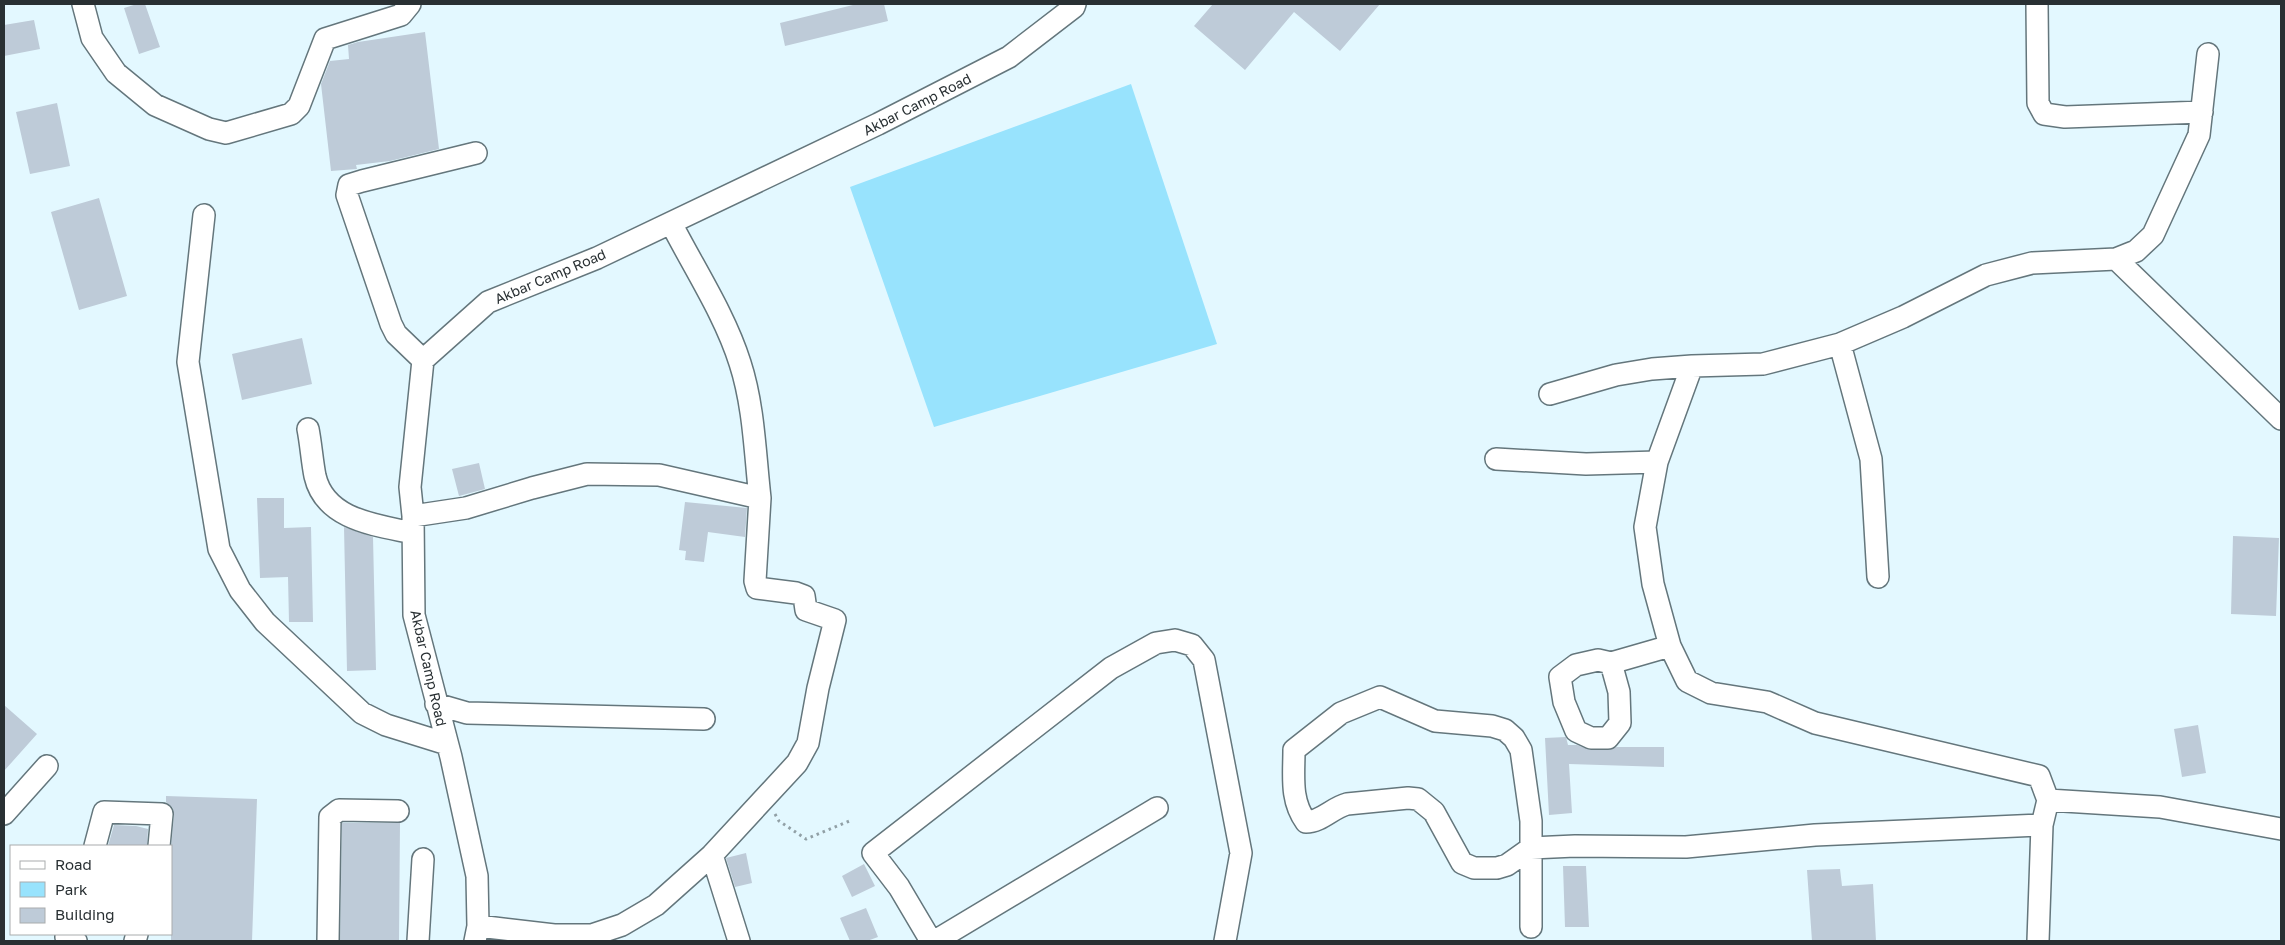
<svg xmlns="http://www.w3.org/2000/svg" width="2285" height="945" font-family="'Golos Text',sans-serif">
  <rect width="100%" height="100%" fill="#e3f8ff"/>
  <path fill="#98e3fd" d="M1131 84 1217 344 934 427 850 187Z"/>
  <path fill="#becbd8" d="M137 4H145L160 47 139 54 124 8Z
    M857 4H884L888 21 785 46 780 23Z
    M1213 4H1380L1340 51 1294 12 1245 70 1194 26Z
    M34 20 40 49 4 56V25Z
    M425 32 439 149 390 161 356 165 357 169 331 171 321 84 330 61 349 59 348 45 358 42Z
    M57 103 70 166 30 174 16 112Z
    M99 198 127 296 79 310 51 212Z
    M302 338 312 384 242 400 232 354Z
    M479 463 485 489 459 496 452 469Z
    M257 498H284V528L311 527 313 622H289L288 577 260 578Z
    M685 502 747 508 745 537 708 532 704 562 685 560 686 551 679 550Z
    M344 527 373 537 376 670 347 671Z
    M2233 536 2279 538 2276 616 2231 614Z
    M4 705 37 734 4 771Z
    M2198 725 2206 773 2182 777 2174 729Z
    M1566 737 1568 745H1577L1591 750H1608L1617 747H1664V767L1569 764 1572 813 1549 815 1545 738Z
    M166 796 257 799 252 941H171V848L174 815 173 808 166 802Z
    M342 823H400L399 941H340Z
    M114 825 136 826 148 829 147 846H108Z
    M746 853 752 883 735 887 726 858Z
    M864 864 875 886 852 897 842 876Z
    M1563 866H1586L1589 927H1565Z
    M1840 869 1842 886 1873 884 1876 941H1812L1807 870Z
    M866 908 878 937 867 941H850L840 918Z"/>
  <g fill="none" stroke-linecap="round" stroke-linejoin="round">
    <g stroke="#64767c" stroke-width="24">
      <path id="minor" d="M83 4 92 38 116 73 155 105 209 129 226 133 291 114 299 106 325 39 401 15 410 4
        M2037 4 2038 103 2044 114 2065 117 2202 112
        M204 215 188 362 219 549 240 590 265 622 362 713 386 725 447 744
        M2116 259 2281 419
        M1840 344 1871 459 1878 577
        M423 360 396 334 391 324 347 195 349 185 362 181 476 153
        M1550 394 1616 375 1652 369 1692 366
        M308 429C311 444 312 461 315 476 325 520 376 525 413 533
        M1496 459 1586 464 1657 462
        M413 516 466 508 532 488 587 474 659 475 760 498C755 454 754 406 740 363 725 315 694 268 671 223
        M1611 663 1619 692 1620 723 1608 738H1591L1576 731 1564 702 1560 677 1576 665 1598 660 1611 663 1670 646
        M436 704 467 713 704 719
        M2048 800 2160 807 2281 829
        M4 814 47 766
        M95 846 104 812 162 814 159 846
        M1531 848 1507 865 1497 868H1474L1462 863 1434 812 1418 799 1408 798 1347 804C1332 808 1321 822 1306 822 1290 800 1294 776 1294 750L1341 713 1380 697 1435 721 1492 726 1505 730 1514 738 1521 750 1531 821V848L1575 846 1686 847 1815 835 2042 825
        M1531 848V927
        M712 855 739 941
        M478 926 554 935H592L622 925 656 905 712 855 797 763 808 743 818 688 835 620 806 610 804 596 796 593 757 588 755 581 760 498
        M66 937 76 941
        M135 941 137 934
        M328 941 330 817 339 810 398 811
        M418 941 423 859
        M475 941 478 926 477 876 451 757 414 615 413 516 410 487 423 360 488 302 597 258 878 124 1009 57 1074 7 1075 4
        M931 941 899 887 873 853 1111 668 1156 643 1175 640 1192 645 1204 660 1241 853 1225 941
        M935 941 1157 808
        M2038 941 2042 825 2048 800 2039 776 1815 723 1767 702 1711 693 1687 681 1670 646 1653 584 1645 527 1657 462 1692 366 1763 364 1840 344 1903 317 1986 275 2032 263 2116 259 2136 251 2153 235 2199 135 2208 54"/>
    </g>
    <path stroke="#91a0a6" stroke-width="3" stroke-dasharray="2.5 4" stroke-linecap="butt" d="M775 814 779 821 806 839 852 820"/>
    <use href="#minor" stroke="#fff" stroke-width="21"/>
  </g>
  <g text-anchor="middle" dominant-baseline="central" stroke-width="4.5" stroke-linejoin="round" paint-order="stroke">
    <g font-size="14" fill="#293033" stroke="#fff">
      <text transform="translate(917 104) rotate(-27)">Akbar Camp Road</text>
      <text transform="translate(550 276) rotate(-23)">Akbar Camp Road</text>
      <text transform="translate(429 668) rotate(77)">Akbar Camp Road</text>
    </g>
  </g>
  <rect width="2285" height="945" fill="none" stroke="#293033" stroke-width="10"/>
  <rect x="10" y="845" width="162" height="90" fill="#ffffff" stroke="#a9acad"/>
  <rect x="20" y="861" width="25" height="8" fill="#ffffff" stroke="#a9acad"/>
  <text x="55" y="870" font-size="15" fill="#293033">Road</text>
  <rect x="20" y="882" width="25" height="15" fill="#98e3fd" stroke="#a9acad"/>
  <text x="55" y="895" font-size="15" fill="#293033">Park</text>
  <rect x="20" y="908" width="25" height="15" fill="#becbd8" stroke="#a9acad"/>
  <text x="55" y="920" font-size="15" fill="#293033">Building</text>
</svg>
